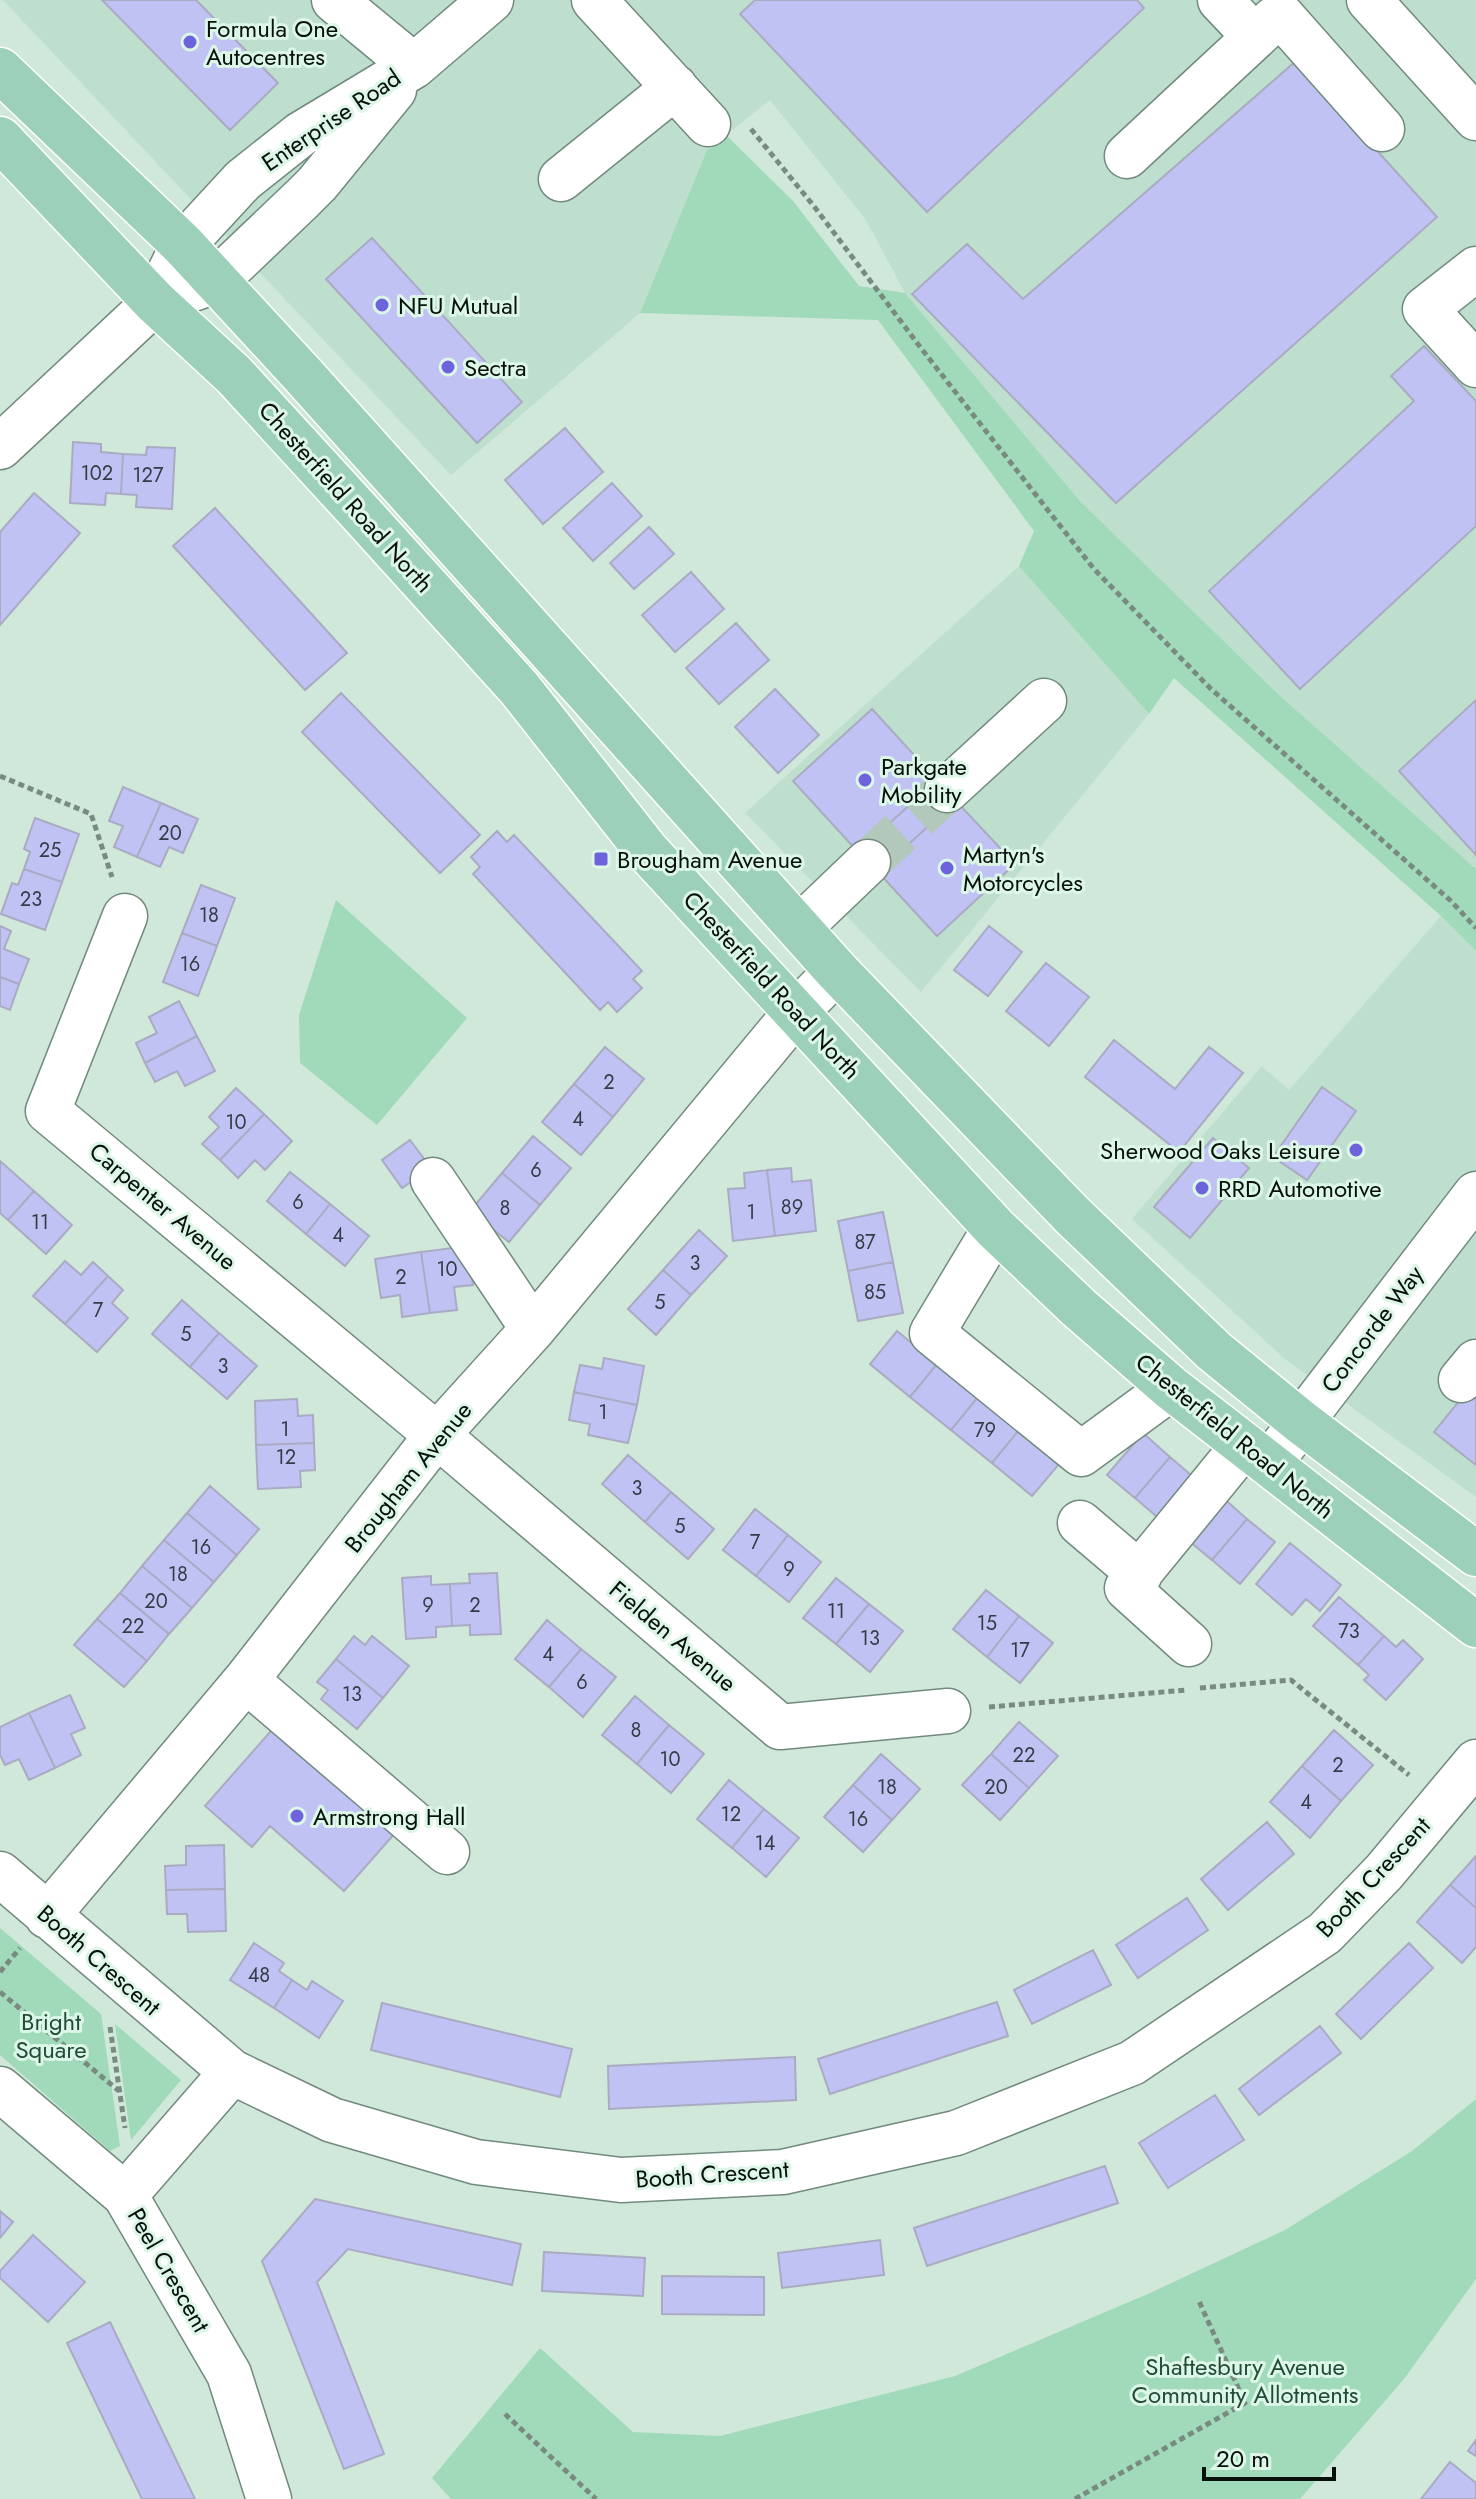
<svg xmlns="http://www.w3.org/2000/svg" width="1476" height="2499" font-family="Jost,sans-serif">
  <rect width="100%" height="100%" fill="#cfe8da"/>
  <path fill="#bedfcd" d="M3 0H1476V869L1279 695 1080 501 905 293 866 220 770 100 707 150 640 313 451 475Z
    M1019 566 1149 714 921 992 745 813Z
    M1441 916 1476 951V1497L1285 1359 1132 1219 1262 1066 1289 1090Z"/>
  <path fill="#a0dabb" d="M726 135 793 201 859 286 905 293 1080 501 1279 695 1476 869V951L1441 916 1174 678 1149 714 1019 566 1034 531 878 320 640 313 707 150Z
    M336 900 467 1018 377 1125 300 1063 299 1015Z
    M0 1928 101 2014 120 2146 110 2151 0 2055Z
    M115 2024 181 2080 131 2140Z
    M1476 2099V2279L1404 2379 1300 2499H451L432 2478 540 2348 633 2432 720 2436 955 2376 1150 2293 1285 2230 1412 2151Z"/>
  <path fill="#c0c2f4" stroke="#aaabc2" stroke-width="2" d="M102 0H196L278 83 230 130Z
    M755 0H1137L1144 8 927 212 740 14Z
    M1296 61 1437 217 1116 503 912 294 967 244 1023 299Z
    M372 238 522 402 477 443 326 279Z
    M1424 346 1476 401V526L1300 689 1209 591 1414 401 1391 376Z
    M565 428 603 472 543 524 505 480Z
    M73 442 101 444V452L123 454 121 494 106 493 105 505 70 503Z
    M147 447 175 448 172 509 136 507 137 495 121 494 123 454 146 455Z
    M612 483 642 516 593 561 563 528Z
    M34 493 80 533 0 625V532Z
    M215 508 347 653 305 690 173 546Z
    M649 527 674 554 634 589 610 563Z
    M691 572 724 609 675 652 642 615Z
    M736 623 769 660 719 704 686 668Z
    M775 689 819 735 778 773 735 727Z
    M341 693 480 835 440 873 302 732Z
    M1476 700V855L1399 771Z
    M872 709 937 780 858 852 793 781Z
    M937 780 956 801 878 872 858 852Z
    M123 787 161 803 137 857 114 847 123 826 109 821Z
    M956 801 1015 864 937 936 878 872Z
    M161 803 198 819 183 853 169 847 160 867 137 857Z
    M35 818 79 834 62 882 24 869 30 852 24 849Z
    M497 831 507 842 514 835 642 971 633 979 642 988 617 1012 608 1002 600 1010 473 874 480 867 471 857Z
    M24 869 62 882 45 930 1 914 12 883 18 885Z
    M201 885 235 898 217 946 182 933Z
    M0 926 11 931 4 949 29 959 19 984 0 977Z
    M989 926 1022 952 988 996 954 970Z
    M182 933 217 946 198 996 163 982Z
    M1046 963 1089 997 1049 1046 1006 1011Z
    M0 977 19 984 10 1010 0 1006Z
    M179 1001 197 1036 145 1063 136 1043 157 1033 149 1017Z
    M197 1036 215 1071 185 1086 177 1071 155 1082 145 1063Z
    M1114 1040 1175 1089 1209 1047 1243 1073 1179 1152 1085 1077Z
    M605 1047 644 1079 613 1117 574 1084Z
    M574 1084 613 1117 581 1155 542 1122Z
    M1322 1087 1356 1111 1307 1180 1273 1157Z
    M236 1088 264 1114 220 1160 202 1144 219 1127 209 1117Z
    M264 1114 292 1141 265 1170 255 1160 238 1178 220 1160Z
    M533 1136 571 1168 540 1205 502 1173Z
    M1213 1138 1249 1168 1190 1238 1154 1207Z
    M410 1140 431 1168 402 1188 382 1160Z
    M0 1161 34 1191 8 1220 0 1213Z
    M791 1168 792 1182 811 1180 816 1231 775 1236 767 1170Z
    M767 1170 775 1236 733 1241 728 1189 745 1188 744 1173Z
    M290 1172 330 1204 306 1234 267 1201Z
    M502 1173 540 1205 509 1242 470 1211Z
    M34 1191 72 1225 46 1254 8 1220Z
    M330 1204 369 1236 345 1266 306 1234Z
    M883 1212 893 1262 848 1271 838 1221Z
    M699 1230 727 1256 691 1295 663 1270Z
    M467 1246 473 1285 454 1287 457 1310 430 1313 421 1252Z
    M421 1252 430 1313 402 1317 400 1295 381 1298 375 1259Z
    M65 1261 81 1275 93 1262 108 1276 65 1324 33 1296Z
    M893 1262 903 1313 858 1321 848 1271Z
    M663 1270 691 1295 656 1335 628 1309Z
    M108 1276 123 1290 112 1303 128 1318 97 1352 65 1324Z
    M182 1300 219 1333 190 1367 152 1334Z
    M897 1331 937 1364 910 1397 870 1364Z
    M219 1333 257 1366 227 1399 190 1367Z
    M604 1358 644 1366 637 1405 574 1392 580 1365 602 1369Z
    M937 1364 978 1397 951 1430 910 1397Z
    M1476 1380V1465L1434 1432Z
    M574 1392 637 1405 628 1443 588 1435 590 1424 569 1420Z
    M978 1397 1019 1430 992 1463 951 1430Z
    M297 1399 298 1416 313 1415 314 1443 256 1445 255 1401Z
    M1019 1430 1060 1463 1032 1496 992 1463Z
    M1143 1433 1170 1457 1135 1498 1107 1475Z
    M314 1443 315 1470 300 1471 301 1487 258 1489 256 1445Z
    M628 1455 671 1492 645 1522 602 1484Z
    M1170 1457 1198 1481 1163 1522 1135 1498Z
    M210 1486 259 1529 237 1555 187 1513Z
    M671 1492 714 1529 688 1559 645 1522Z
    M1220 1495 1247 1519 1212 1560 1184 1537Z
    M755 1509 788 1535 756 1576 723 1550Z
    M187 1513 237 1555 214 1582 164 1540Z
    M1247 1519 1275 1542 1240 1584 1212 1560Z
    M788 1535 821 1562 789 1602 756 1576Z
    M164 1540 214 1582 192 1608 142 1566Z
    M1290 1543 1341 1585 1320 1611 1306 1599 1292 1615 1256 1584Z
    M142 1566 192 1608 169 1634 120 1593Z
    M497 1573 501 1634 470 1635V1625L452 1626 450 1584 470 1583 469 1574Z
    M431 1576V1585L450 1584 452 1626 436 1627V1637L406 1639 402 1578Z
    M836 1578 869 1604 836 1644 803 1618Z
    M986 1590 1019 1616 987 1657 953 1629Z
    M120 1593 169 1634 147 1661 97 1619Z
    M1339 1597 1384 1636 1358 1665 1313 1626Z
    M869 1604 903 1631 870 1672 836 1644Z
    M1019 1616 1053 1643 1020 1683 987 1657Z
    M97 1619 147 1661 124 1687 74 1645Z
    M547 1620 581 1649 549 1687 515 1659Z
    M354 1636 365 1645 372 1636 409 1666 383 1698 336 1659Z
    M1384 1636 1396 1647 1403 1640 1423 1659 1386 1700 1364 1680 1369 1675 1358 1665Z
    M581 1649 616 1677 583 1717 549 1687Z
    M336 1659 383 1698 357 1729 321 1699 328 1690 317 1682Z
    M70 1695 85 1728 71 1734 81 1755 55 1768 29 1713Z
    M635 1696 669 1725 637 1764 602 1735Z
    M29 1713 55 1768 29 1780 19 1759 5 1765 0 1755V1727Z
    M1019 1722 1058 1756 1029 1788 991 1754Z
    M278 1723 396 1832 344 1891 270 1826 252 1847 205 1806Z
    M669 1725 704 1754 671 1793 637 1764Z
    M1334 1730 1373 1765 1341 1801 1302 1766Z
    M881 1754 920 1789 892 1820 853 1785Z
    M991 1754 1029 1788 1000 1820 962 1785Z
    M1302 1766 1341 1801 1310 1838 1270 1802Z
    M729 1780 764 1809 732 1848 697 1819Z
    M853 1785 892 1820 863 1852 824 1817Z
    M764 1809 799 1838 766 1877 732 1848Z
    M1267 1822 1294 1854 1228 1910 1201 1879Z
    M224 1845 225 1889 166 1890 165 1866 186 1865V1846Z
    M1476 1856V1908L1450 1885Z
    M1450 1885 1476 1908V1947L1462 1963 1417 1922Z
    M225 1889 226 1931 188 1932 187 1914H167L166 1890Z
    M1187 1898 1208 1930 1138 1978 1116 1945Z
    M254 1943 284 1963 279 1971 292 1980 274 2008 230 1980Z
    M1409 1943 1433 1968 1361 2039 1336 2014Z
    M1093 1950 1111 1985 1032 2024 1014 1990Z
    M292 1980 307 1990 312 1981 343 2001 319 2038 274 2008Z
    M997 2002 1008 2036 830 2094 818 2059Z
    M382 2003 572 2049 560 2097 371 2050Z
    M1320 2026 1341 2053 1259 2115 1239 2089Z
    M795 2057 796 2100 609 2109 608 2066Z
    M1215 2095 1244 2140 1168 2188 1139 2143Z
    M1105 2166 1118 2203 927 2266 914 2228Z
    M315 2199 521 2244 512 2285 348 2249 317 2282 384 2454 344 2469 262 2261Z
    M0 2211 13 2222 0 2238Z
    M33 2235 85 2282 48 2322 0 2278V2271Z
    M880 2240 884 2275 782 2288 778 2253Z
    M544 2252 645 2258 643 2296 542 2291Z
    M662 2276 764 2277V2315L662 2314Z
    M110 2322 195 2499H142L67 2343Z
    M1476 2440V2456L1468 2451Z
    M1450 2462 1476 2483V2499H1421Z"/>
  <g fill="none" stroke-linecap="round" stroke-linejoin="round">
    <path stroke="#b1c8bb" stroke-width="44" stroke-dasharray="44 22" stroke-linecap="butt" d="M868 862 947 790"/>
    <g stroke="#728a7d" stroke-width="47">
      <path id="minor" d="M334 0 414 66
        M594 0 708 124
        M1220 0 1255 37 1274 19
        M1369 0 1476 118
        M1280 14 1382 129
        M1127 156 1255 37
        M561 179 675 87
        M1476 269 1425 309 1476 365
        M181 293 216 281 303 198 317 184 394 90
        M0 447 155 302 183 245 243 180 301 134 414 66 491 0
        M947 790 1044 701
        M125 916 48 1111 437 1435 780 1727 948 1711
        M799 928 868 862
        M433 1180 533 1329
        M995 1228 932 1333 1081 1454 1171 1388
        M1461 1380 1476 1362
        M1269 1464 1476 1194
        M1080 1523 1140 1574
        M1189 1644 1127 1588 1244 1445
        M246 1680 447 1852
        M0 1874 232 2072 332 2120 476 2162 621 2180 783 2172 956 2133 1132 2063 1325 1933 1384 1872 1476 1762
        M47 1916 246 1680 437 1435 533 1329 796 1012 837 971
        M0 2089 125 2195 229 2374 269 2499
        M125 2195 232 2072"/>
    </g>
    <g stroke="#fff" stroke-width="47">
      <path id="major" d="M0 70 183 245 303 375 837 971 1072 1215 1214 1351 1301 1422 1476 1554
        M0 139 155 302 234 375 355 507 519 688 648 852 995 1228 1079 1308 1171 1388 1476 1625"/>
    </g>
    <path stroke="#798b81" stroke-width="5" stroke-dasharray="6 4" stroke-linecap="butt" d="M751 129 813 205 924 352 1094 569 1211 689 1451 901 1476 928
      M0 776 91 814 112 877
      M1200 1688 1291 1680 1409 1775
      M989 1707 1186 1690
      M0 1972 20 1948
      M0 1992 119 2091
      M110 2027 125 2128
      M505 2414 596 2499
      M1075 2499 1245 2403 1198 2299"/>
    <use href="#minor" stroke="#fff" stroke-width="44"/>
    <use href="#major" stroke="#9dd0b8" stroke-width="44"/>
  </g>
  <g fill="#6d63dd" stroke="#dcf6e7" stroke-width="3">
    <circle cx="190" cy="42" r="8"/>
    <circle cx="382" cy="305" r="8"/>
    <circle cx="448" cy="367" r="8"/>
    <circle cx="865" cy="780" r="8"/>
    <rect x="593" y="851" width="16" height="16" rx="4"/>
    <circle cx="947" cy="868" r="8"/>
    <circle cx="1356" cy="1150" r="8"/>
    <circle cx="1202" cy="1188" r="8"/>
    <circle cx="297" cy="1816" r="8"/>
  </g>
  <g text-anchor="middle" dominant-baseline="central" stroke-width="6" stroke-linejoin="round" paint-order="stroke">
    <g font-size="20" fill="#353c45">
      <text x="97" y="473">102</text>
      <text x="148" y="475">127</text>
      <text x="170" y="833">20</text>
      <text x="50" y="850">25</text>
      <text x="31" y="899">23</text>
      <text x="209" y="915">18</text>
      <text x="190" y="964">16</text>
      <text x="609" y="1082">2</text>
      <text x="578" y="1119">4</text>
      <text x="236" y="1122">10</text>
      <text x="536" y="1170">6</text>
      <text x="298" y="1202">6</text>
      <text x="792" y="1207">89</text>
      <text x="505" y="1208">8</text>
      <text x="751" y="1212">1</text>
      <text x="40" y="1222">11</text>
      <text x="338" y="1235">4</text>
      <text x="865" y="1242">87</text>
      <text x="695" y="1263">3</text>
      <text x="447" y="1269">10</text>
      <text x="401" y="1277">2</text>
      <text x="875" y="1292">85</text>
      <text x="660" y="1302">5</text>
      <text x="98" y="1310">7</text>
      <text x="186" y="1334">5</text>
      <text x="223" y="1366">3</text>
      <text x="603" y="1412">1</text>
      <text x="285" y="1429">1</text>
      <text x="985" y="1430">79</text>
      <text x="286" y="1457">12</text>
      <text x="637" y="1488">3</text>
      <text x="680" y="1526">5</text>
      <text x="755" y="1542">7</text>
      <text x="201" y="1547">16</text>
      <text x="789" y="1569">9</text>
      <text x="178" y="1574">18</text>
      <text x="156" y="1601">20</text>
      <text x="428" y="1605">9</text>
      <text x="475" y="1605">2</text>
      <text x="836" y="1611">11</text>
      <text x="987" y="1623">15</text>
      <text x="133" y="1626">22</text>
      <text x="1349" y="1631">73</text>
      <text x="870" y="1638">13</text>
      <text x="1020" y="1650">17</text>
      <text x="548" y="1654">4</text>
      <text x="582" y="1682">6</text>
      <text x="352" y="1694">13</text>
      <text x="636" y="1730">8</text>
      <text x="1024" y="1755">22</text>
      <text x="670" y="1759">10</text>
      <text x="1338" y="1765">2</text>
      <text x="887" y="1787">18</text>
      <text x="996" y="1787">20</text>
      <text x="1306" y="1802">4</text>
      <text x="731" y="1814">12</text>
      <text x="858" y="1819">16</text>
      <text x="765" y="1843">14</text>
      <text x="259" y="1975">48</text>
    </g>
    <g font-size="24" fill="#07100b" stroke="#dcf6e7" text-anchor="start">
      <text x="206" y="28">Formula One<tspan x="206" dy="28">Autocentres</tspan></text>
      <text x="398" y="305">NFU Mutual</text>
      <text x="464" y="367">Sectra</text>
      <text x="881" y="766">Parkgate<tspan x="881" dy="28">Mobility</tspan></text>
      <text x="963" y="854">Martyn's<tspan x="963" dy="28">Motorcycles</tspan></text>
      <text x="617" y="859">Brougham Avenue</text>
      <text x="1340" y="1150" text-anchor="end">Sherwood Oaks Leisure</text>
      <text x="1218" y="1188">RRD Automotive</text>
      <text x="313" y="1816">Armstrong Hall</text>
    </g>
    <g font-size="24" fill="#07100b" stroke="#dcf6e7">
      <text transform="translate(331 120) rotate(-34)">Enterprise Road</text>
      <text transform="translate(346 497) rotate(48)">Chesterfield Road North</text>
      <text transform="translate(772 985) rotate(47)">Chesterfield Road North</text>
      <text transform="translate(163 1206) rotate(40)">Carpenter Avenue</text>
      <text transform="translate(1372 1329) rotate(-53)">Concorde Way</text>
      <text transform="translate(1235 1436) rotate(39)">Chesterfield Road North</text>
      <text transform="translate(408 1477) rotate(-51)">Brougham Avenue</text>
      <text transform="translate(673 1636) rotate(40)">Fielden Avenue</text>
      <text transform="translate(1373 1877) rotate(-47)">Booth Crescent</text>
      <text transform="translate(99 1960) rotate(41)">Booth Crescent</text>
      <text transform="translate(712 2174) rotate(-4)">Booth Crescent</text>
      <text transform="translate(169 2270) rotate(60)">Peel Crescent</text>
    </g>
    <g font-size="24" fill="#224c38" stroke="#dcf6e7">
      <text x="51" y="2021">Bright<tspan x="51" dy="28">Square</tspan></text>
      <text x="1245" y="2366">Shaftesbury Avenue<tspan x="1245" dy="28">Community Allotments</tspan></text>
    </g>
  </g>
  <path d="M1204 2467v12h130v-12" fill="none" stroke="#07100b" stroke-width="4"/>
  <text x="1216" y="2467" font-size="24" fill="#07100b" stroke="#dcf6e7" stroke-width="6" paint-order="stroke">20 m</text>
</svg>
